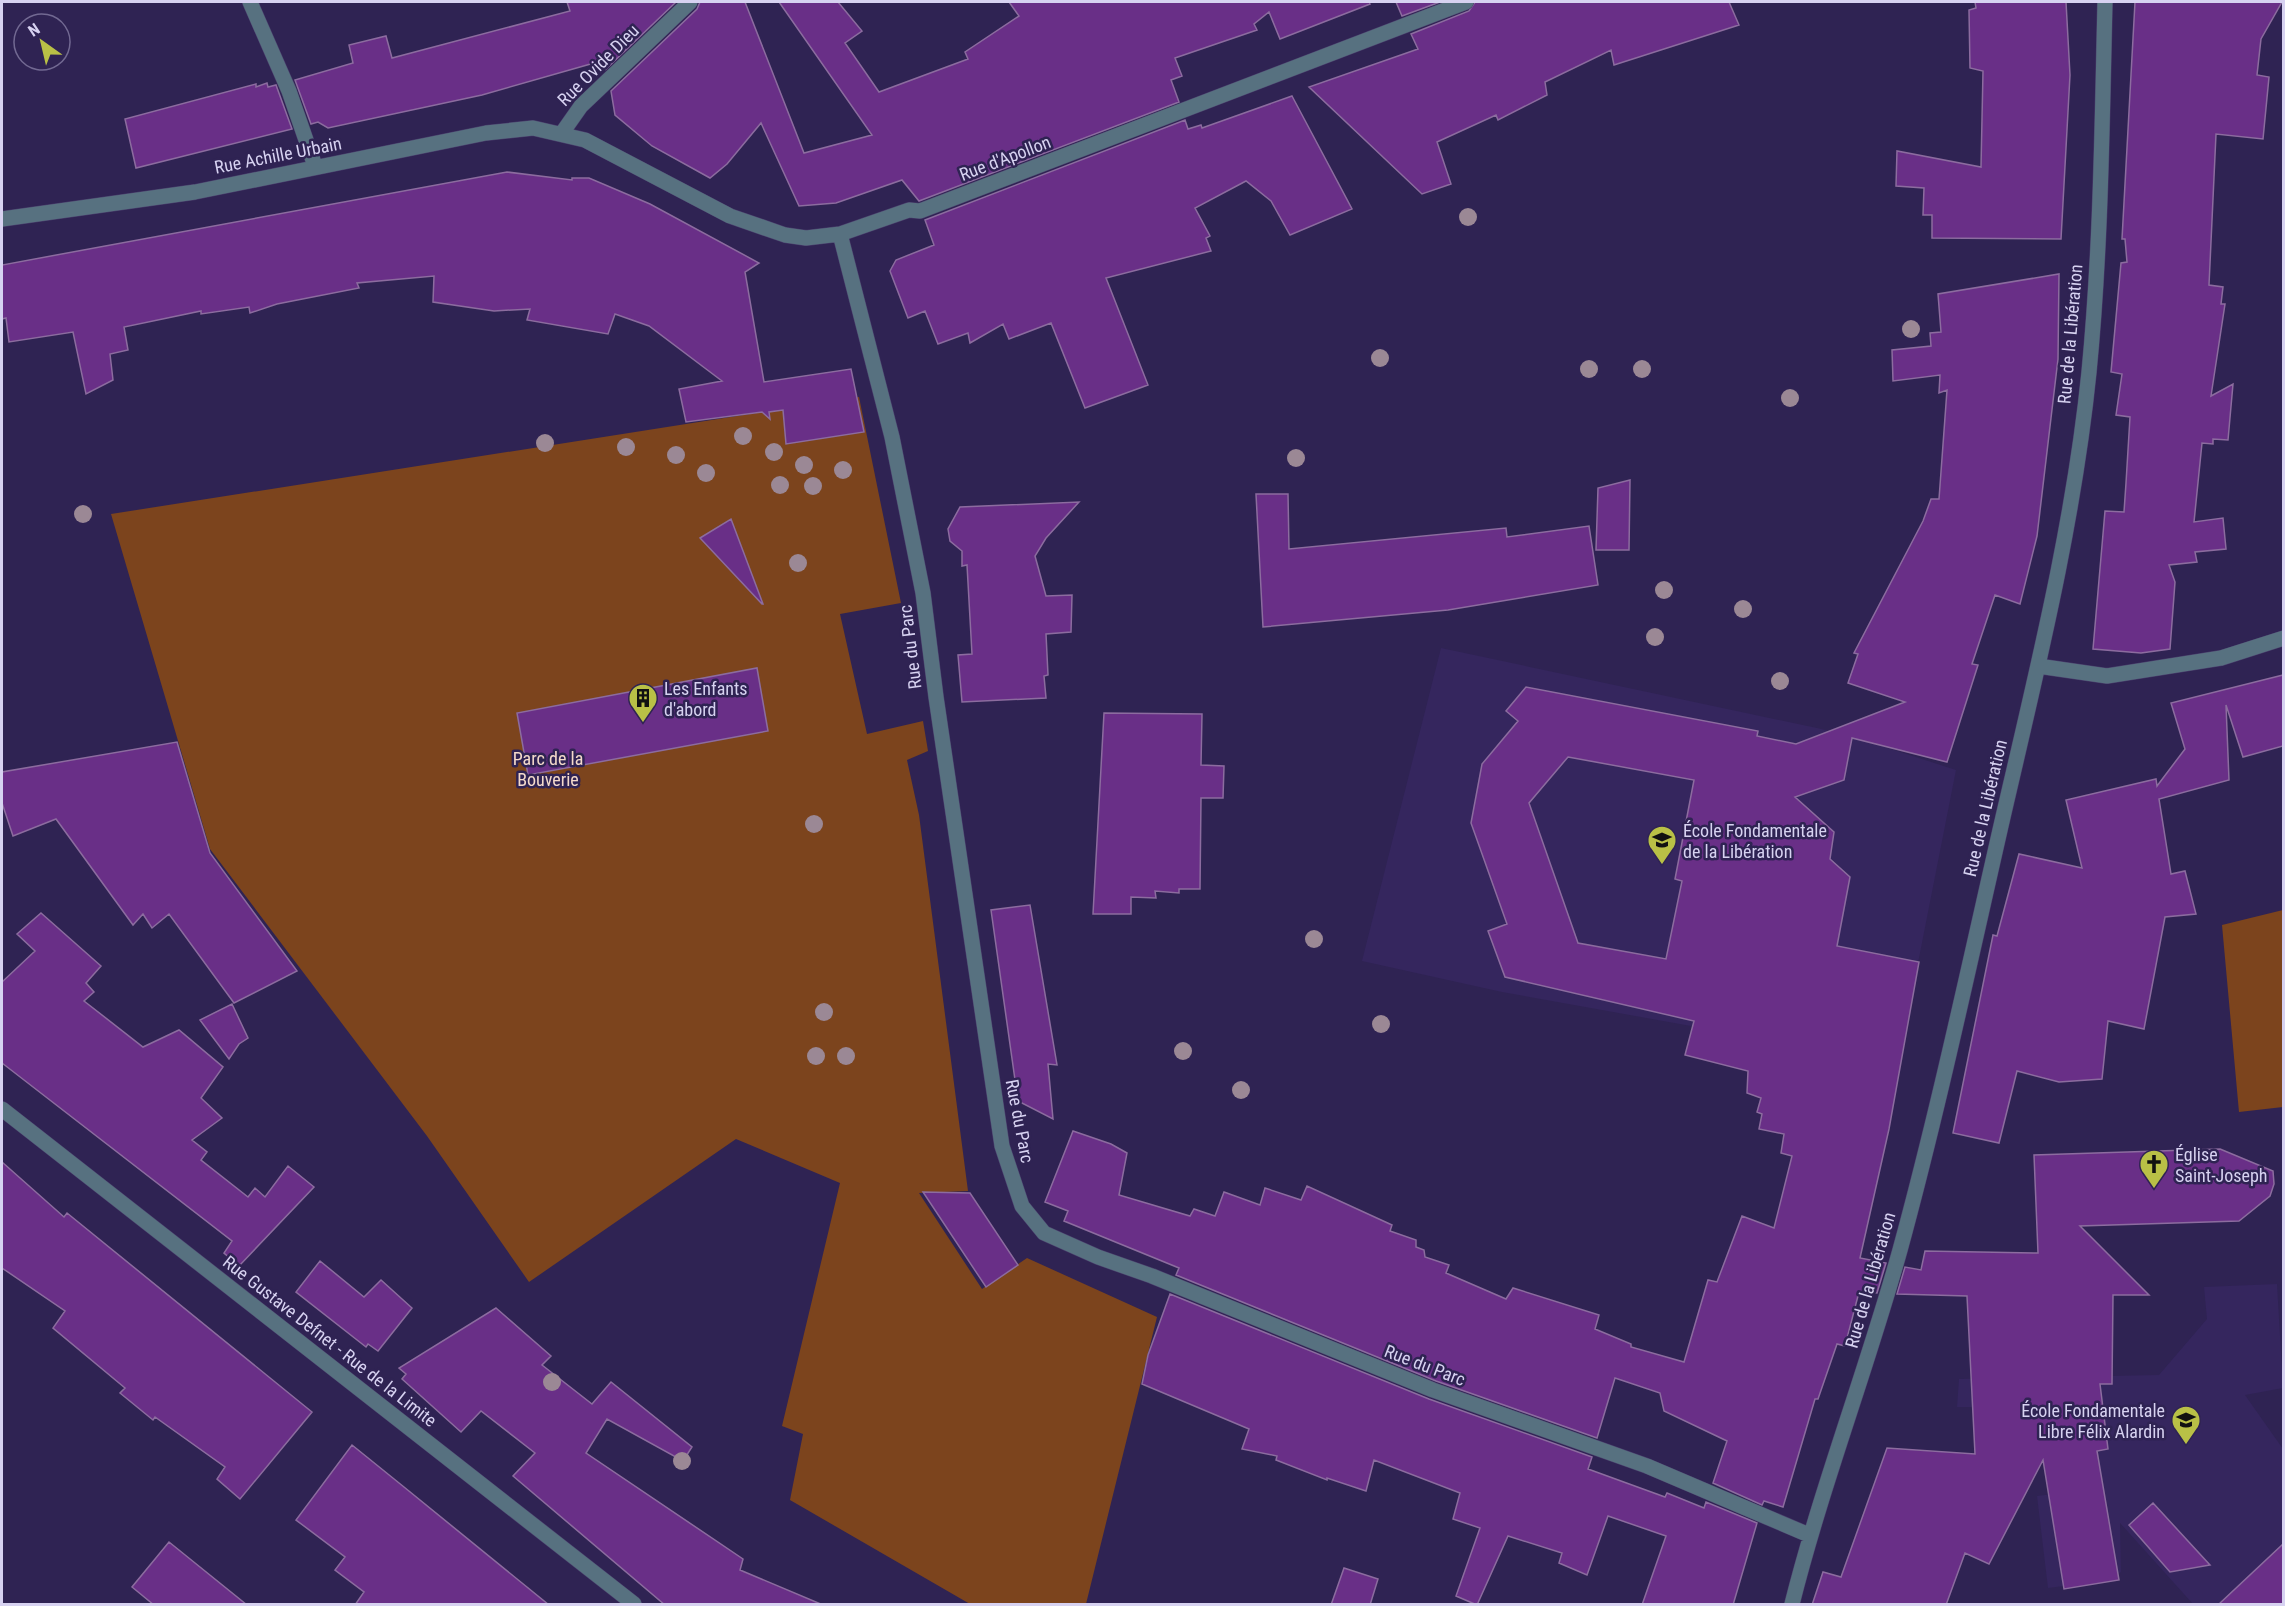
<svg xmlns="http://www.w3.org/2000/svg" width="2285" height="1606" font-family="'Roboto Condensed',sans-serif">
  <rect width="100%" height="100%" fill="#2f2353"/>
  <path fill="#35265e" d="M1441 648 1817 728 1860 739 1956 770 1918 963 1702 1028 1502 992 1362 961Z
    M2277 1284 2283 1388 2245 1395 2283 1449V1604H2193L2120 1523 2121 1572 2104 1581 2048 1588 2037 1496 2093 1489 2087 1407H1957L1959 1379 2159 1375 2207 1319 2204 1287Z"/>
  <path fill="#7c441d" d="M859 397 901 603 840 614 867 734 923 721 928 751 907 760 919 815 968 1191 919 1193 982 1289 1027 1258 1157 1317 1086 1604H970L790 1500 803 1434 782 1426 840 1183 736 1139 529 1282 427 1136 210 849 111 514Z
    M2283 910V1107L2239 1112 2222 925Z"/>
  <path fill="#692f87" stroke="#8c6c9f" stroke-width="1.5" fill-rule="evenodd" d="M567 2H676L606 69 603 57 594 63 482 95 328 128 318 122 311 124 295 80 353 63 349 45 386 36 392 58 570 11Z
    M700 2H745L804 153 872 135 779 2H838L862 31 845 43 879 92 968 59 965 52 1019 16 1009 2H1369L1370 4 1280 39 1269 12 1254 24 1257 30 1175 58 1182 76 1171 80 1179 102 919 201 902 180 836 203 799 206 761 123 727 164 710 178 652 146 615 115 611 91 697 9Z
    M1396 2H1440L1402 16Z
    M1475 2H1729L1739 25 1614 65 1611 50 1545 82 1547 95 1498 120 1496 115 1437 142 1451 184 1422 194 1309 87 1418 49 1411 34 1469 11Z
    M1975 2H2066L2070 75 2061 239 1932 238V215H1923L1924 188 1896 186 1897 151 1981 167 1983 71 1970 68 1969 10 1976 8Z
    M2135 2H2282L2261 39 2257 75 2269 77 2263 139 2216 134 2209 285 2223 287 2221 304H2225L2211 396 2233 384 2228 440 2213 439V444L2202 443 2194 522 2223 518 2226 549 2195 552 2197 562 2169 565 2175 582 2170 649 2141 653 2093 649 2105 511 2124 512 2126 483 2130 417 2116 415 2122 374 2111 372 2121 263 2127 262 2125 239H2122Z
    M267 83 268 87 276 85 292 129 136 168 125 119 256 84V87Z
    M1292 96 1352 209 1290 235 1271 201 1246 181 1195 208 1210 236 1206 238 1211 251 1106 278 1148 385 1085 408 1051 323 1009 339 1003 324 970 343 968 333 938 344 925 311 908 318 890 271 896 260 934 245 925 220 1185 120 1188 129 1201 125 1202 128Z
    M507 172 572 180V178H589L650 204 759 263 745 272 764 382 851 369 864 432 786 444 783 410 769 412 770 419 762 412 686 422 679 389 722 381 649 326 615 314 608 334 527 320 530 309 494 311 433 302 434 276 357 283 359 288 277 304 250 313 249 307 201 314V311L124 327 128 350 110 354 113 380 86 394 73 332 9 342 6 318 2 319V265Z
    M2059 274 2058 359 2037 536 2020 604 1995 595 1972 664 1978 665 1947 762 1852 738 1844 780 1795 797 1834 832 1830 859 1850 877 1837 946 1919 962 1889 1129 1860 1258 1886 1263 1877 1293 1859 1292 1845 1346 1837 1344 1818 1399H1815L1783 1507 1764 1501 1762 1505 1713 1483 1727 1441 1664 1411 1660 1393 1615 1378 1597 1438 1436 1381 1176 1275 1179 1268 1064 1221 1068 1211 1045 1202 1073 1131 1111 1144 1127 1153 1119 1195 1190 1216 1194 1209 1215 1216 1224 1192 1260 1205 1265 1188 1301 1200 1307 1186 1392 1225 1390 1231 1416 1240V1247L1424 1250 1425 1257 1449 1265 1446 1273 1506 1299 1513 1288 1599 1315 1595 1329 1631 1344V1347L1684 1362 1708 1280 1717 1282 1742 1216 1774 1228 1792 1156 1781 1153 1784 1134 1759 1129 1762 1114 1757 1112 1761 1098 1747 1093 1748 1071 1685 1055 1694 1021 1505 977 1488 931 1507 924 1471 823 1482 764 1518 721 1506 711 1526 687 1758 731 1757 736 1796 744 1905 702 1848 683 1858 654 1854 653 1923 521 1931 499H1939L1947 390 1939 393 1940 375 1893 381 1892 350 1931 346 1930 333 1941 332 1938 294ZM1568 757 1694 780 1675 879 1682 881 1666 959 1578 943 1529 803Z
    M1630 480 1629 550H1596L1598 488Z
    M1256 494H1288L1289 549 1506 528 1507 537 1589 526 1598 585 1448 610 1263 627Z
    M1079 502 1046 538 1035 556 1046 596 1072 595 1071 632 1046 634 1048 675 1044 676 1046 698 962 702 958 655 972 654 967 565 962 566V551L950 541 948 529 960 507Z
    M731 519 763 604H762L700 538Z
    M757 668 768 731 528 775 517 713Z
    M2283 675V746L2243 757 2226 705 2229 780 2159 799 2171 874 2185 871 2196 914 2165 917 2144 1029 2108 1021 2102 1079 2059 1082 2017 1071 1999 1143 1953 1133 1993 935 1997 936 2019 854 2082 868 2066 800 2156 779 2157 786 2185 749 2171 703Z
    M1104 713 1202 714 1201 765 1224 766 1223 798H1201L1200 889H1179V893L1155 891 1156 898 1131 897V914H1093Z
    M177 742 210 853 297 971 234 1003 169 914 152 928 143 914 133 925 56 819 13 836 2 803V772Z
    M1030 905 1057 1065 1048 1064 1053 1119 1018 1101 991 910Z
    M41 913 101 966 86 983 94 992 84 1001 143 1047 179 1030 223 1067 201 1098 222 1118 192 1140 207 1152 201 1160 248 1197 255 1188 265 1197 288 1166 314 1187 239 1266 224 1253 232 1241 2 1063V982L35 951 17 934Z
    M232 1004 248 1038 239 1044 229 1059 200 1020Z
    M2220 1149 2273 1171 2274 1184 2270 1196 2239 1221 2080 1226 2149 1295H2113L2112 1384H2100L2108 1449 2097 1451 2119 1580 2064 1589 2043 1460 1989 1564 1965 1553 1946 1605H1812L1823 1572 1841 1577 1887 1448 1975 1454 1967 1296 1897 1294 1905 1267 1921 1270 1925 1251 2038 1253 2034 1155Z
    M2 1162 64 1217 67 1213 312 1412 240 1499 217 1479 225 1467 155 1417 153 1420 120 1393 125 1388 53 1328 65 1311 2 1268Z
    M923 1192 970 1193 1018 1265 986 1287Z
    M320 1261 364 1297 381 1280 412 1308 378 1351 368 1344 366 1347 296 1292Z
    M1170 1294 1429 1399 1592 1457 1588 1469 1665 1497 1667 1493 1704 1508 1706 1502 1757 1523 1733 1605H1642L1666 1536 1608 1516 1587 1575 1559 1563 1562 1553 1508 1536 1477 1605 1456 1596 1480 1528 1453 1519 1460 1493 1374 1460 1366 1491 1327 1478V1480L1276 1460 1277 1456 1242 1449 1249 1429 1142 1384 1148 1355Z
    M496 1308 551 1356 542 1365 592 1404 611 1382 692 1447 683 1461 607 1419 586 1453 743 1559 740 1570 823 1605H665L513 1476 535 1453 481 1411 461 1432 402 1379 406 1374 399 1368Z
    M352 1445 404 1487 549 1605H355L364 1592 335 1570 345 1557 296 1520Z
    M2153 1503 2210 1565 2170 1572 2129 1525Z
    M169 1542 247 1605H154L132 1587Z
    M2283 1544V1605H2218Z
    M1344 1568 1378 1579 1370 1605H1331Z"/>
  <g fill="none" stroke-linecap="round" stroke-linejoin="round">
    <g stroke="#4a3f6c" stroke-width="16">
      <path id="minor" d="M250 2 289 91 315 166
        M562 133 581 106 690 2
        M2 219 195 192 486 133 533 128 585 140 730 216 785 235 806 238 840 234 909 210 920 211 1466 2
        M840 234 892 437 923 593 936 697 1002 1146 1022 1206 1044 1233 1098 1257 1152 1276 1433 1390 1647 1466 1809 1535
        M2038 666 2107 676 2221 658 2284 638
        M2 1109 634 1604
        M1792 1604C1822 1485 1867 1369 1900 1250 1939 1107 1970 961 2003 817 2037 670 2074 522 2089 372 2101 249 2102 125 2105 2"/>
    </g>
    <use href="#minor" stroke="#577180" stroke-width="15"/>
  </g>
  <g fill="#9b8895">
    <circle cx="1468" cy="217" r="9"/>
    <circle cx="1911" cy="329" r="9"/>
    <circle cx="1380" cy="358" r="9"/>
    <circle cx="1589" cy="369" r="9"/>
    <circle cx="1642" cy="369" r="9"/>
    <circle cx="1790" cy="398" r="9"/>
    <circle cx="743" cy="436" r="9"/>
    <circle cx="545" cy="443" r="9"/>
    <circle cx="626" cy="447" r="9"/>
    <circle cx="774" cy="452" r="9"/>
    <circle cx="676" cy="455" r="9"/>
    <circle cx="1296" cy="458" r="9"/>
    <circle cx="804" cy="465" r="9"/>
    <circle cx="843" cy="470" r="9"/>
    <circle cx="706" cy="473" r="9"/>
    <circle cx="780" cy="485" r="9"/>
    <circle cx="813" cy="486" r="9"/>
    <circle cx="83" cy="514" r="9"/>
    <circle cx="798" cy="563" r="9"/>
    <circle cx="1664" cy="590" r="9"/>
    <circle cx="1743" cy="609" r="9"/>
    <circle cx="1655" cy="637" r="9"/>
    <circle cx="1780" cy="681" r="9"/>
    <circle cx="814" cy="824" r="9"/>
    <circle cx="1314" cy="939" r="9"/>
    <circle cx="824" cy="1012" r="9"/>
    <circle cx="1381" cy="1024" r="9"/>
    <circle cx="1183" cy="1051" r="9"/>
    <circle cx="816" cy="1056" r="9"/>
    <circle cx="846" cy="1056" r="9"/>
    <circle cx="1241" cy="1090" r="9"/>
    <circle cx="552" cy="1382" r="9"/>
    <circle cx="682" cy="1461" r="9"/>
  </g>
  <defs>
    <g id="building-pin" transform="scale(1.5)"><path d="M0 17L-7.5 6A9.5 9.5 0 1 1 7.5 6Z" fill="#b9c046" stroke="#2f2353"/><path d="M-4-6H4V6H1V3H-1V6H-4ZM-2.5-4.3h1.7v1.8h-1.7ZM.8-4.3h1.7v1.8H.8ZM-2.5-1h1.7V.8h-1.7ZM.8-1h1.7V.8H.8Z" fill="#111"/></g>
    <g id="school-pin" transform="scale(1.5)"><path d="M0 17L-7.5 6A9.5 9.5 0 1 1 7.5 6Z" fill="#b9c046" stroke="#2f2353"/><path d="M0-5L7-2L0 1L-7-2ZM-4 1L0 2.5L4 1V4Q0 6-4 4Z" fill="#111"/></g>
    <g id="church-pin" transform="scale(1.5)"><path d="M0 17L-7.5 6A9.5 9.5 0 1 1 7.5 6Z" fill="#b9c046" stroke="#2f2353"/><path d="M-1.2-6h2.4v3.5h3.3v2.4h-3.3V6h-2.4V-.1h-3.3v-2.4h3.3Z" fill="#111"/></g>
  </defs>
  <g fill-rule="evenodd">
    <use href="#building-pin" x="643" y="698"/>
    <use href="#school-pin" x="1662" y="840"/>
    <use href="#church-pin" x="2154" y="1164"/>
    <use href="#school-pin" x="2186" y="1420"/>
  </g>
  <g text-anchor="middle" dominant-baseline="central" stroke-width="5" stroke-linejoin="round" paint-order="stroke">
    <g font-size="18" fill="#d7d2f1" stroke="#2f2353">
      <text transform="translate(598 65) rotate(-45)">Rue Ovide Dieu</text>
      <text transform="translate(278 155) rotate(-11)">Rue Achille Urbain</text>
      <text transform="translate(1005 158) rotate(-21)">Rue d'Apollon</text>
      <text transform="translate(2070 334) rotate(-85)">Rue de la Libération</text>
      <text transform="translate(910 647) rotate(-97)">Rue du Parc</text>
      <text transform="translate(1985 808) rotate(-77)">Rue de la Libération</text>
      <text transform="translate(1020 1121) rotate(79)">Rue du Parc</text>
      <text transform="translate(1870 1280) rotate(-74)">Rue de la Libération</text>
      <text transform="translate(330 1341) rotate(38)">Rue Gustave Defnet - Rue de la Limite</text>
      <text transform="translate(1425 1365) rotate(21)">Rue du Parc</text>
    </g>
    <g font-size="18" fill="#d7d2f1" stroke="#2f2353" text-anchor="start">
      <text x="664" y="688">Les Enfants<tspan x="664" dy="21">d'abord</tspan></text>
      <text x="1683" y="830">École Fondamentale<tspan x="1683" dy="21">de la Libération</tspan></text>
      <text x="2175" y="1154">Église<tspan x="2175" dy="21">Saint-Joseph</tspan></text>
      <text x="2165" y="1410" text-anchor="end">École Fondamentale<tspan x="2165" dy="21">Libre Félix Alardin</tspan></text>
    </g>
    <g font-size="18" fill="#f4dacb" stroke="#2f2353">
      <text x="548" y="758">Parc de la<tspan x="548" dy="21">Bouverie</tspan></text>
    </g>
  </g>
  <rect width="2285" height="1606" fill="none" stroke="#d7d2f1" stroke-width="6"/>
  <g transform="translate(42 42) rotate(326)"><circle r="28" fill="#2f2353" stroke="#726992" stroke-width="1.5"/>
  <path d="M0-4.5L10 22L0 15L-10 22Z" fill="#b9c046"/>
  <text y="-9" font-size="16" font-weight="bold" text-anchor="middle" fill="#d7d2f1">N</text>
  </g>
</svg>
